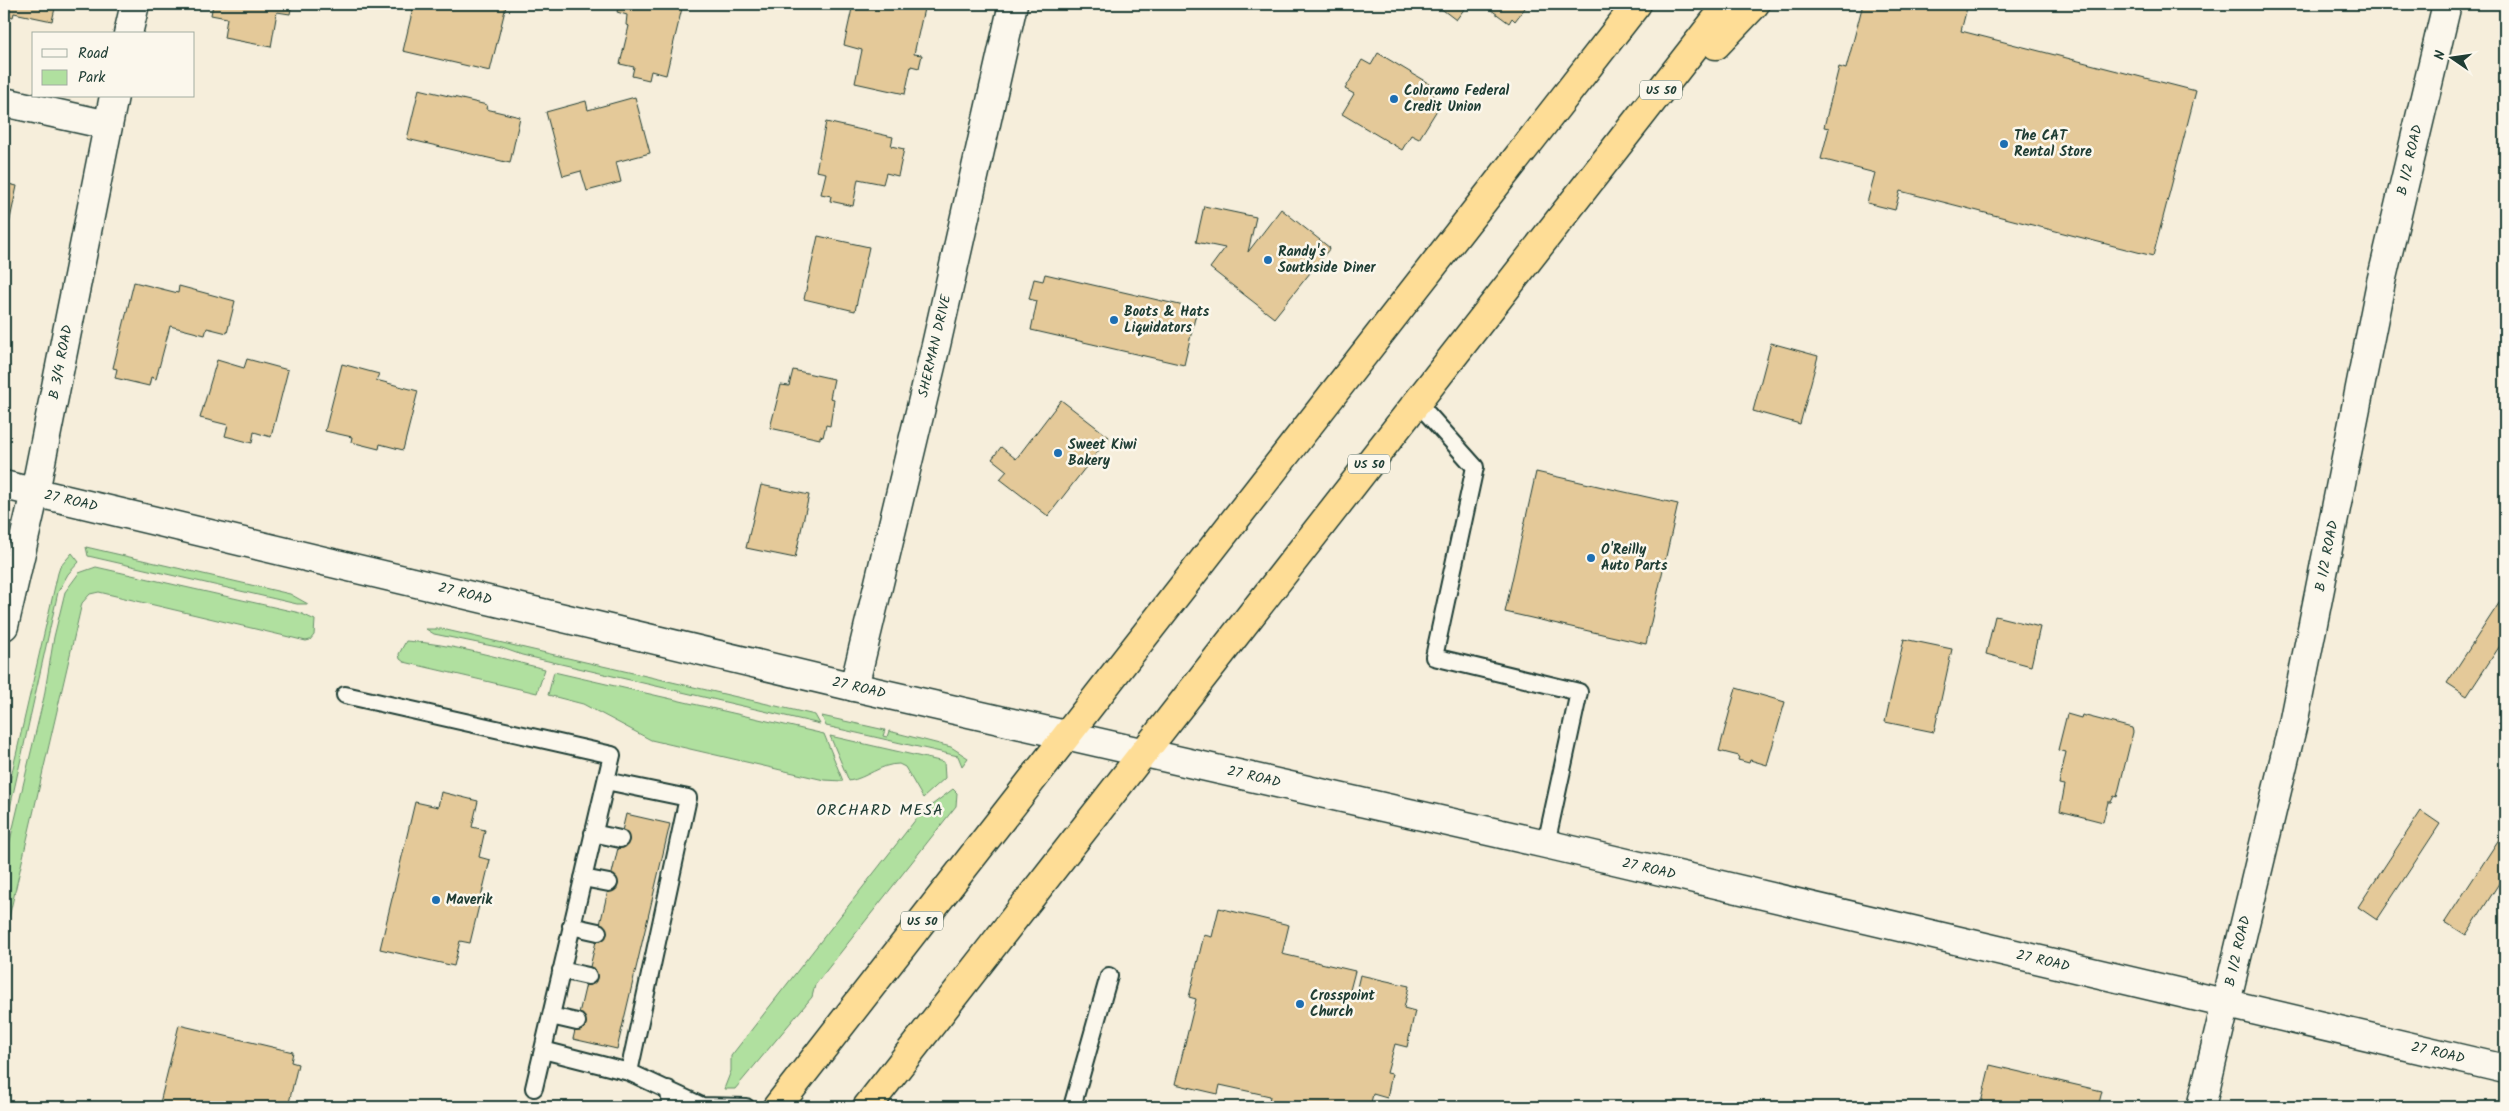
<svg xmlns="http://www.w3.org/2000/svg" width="2509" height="1111" font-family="Kalam,sans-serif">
  <rect width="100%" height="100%" fill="#f6eedb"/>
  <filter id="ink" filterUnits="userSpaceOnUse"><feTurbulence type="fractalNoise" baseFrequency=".02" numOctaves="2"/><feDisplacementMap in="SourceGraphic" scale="10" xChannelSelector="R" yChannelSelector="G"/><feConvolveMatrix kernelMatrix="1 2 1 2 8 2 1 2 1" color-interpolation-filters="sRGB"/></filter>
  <g filter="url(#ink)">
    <path fill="#b0e09f" stroke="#688e6a" d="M86 547 290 594 308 604H297L88 556Z
      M72 553 79 562 68 574 58 592 4 835V807L58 573 60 567Z
      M96 567 300 613 315 620 314 635 310 640 306 641 99 592 90 594 82 603 4 939V866L44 697 54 637 65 592 79 573Z
      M426 629H442L815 715 820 724 522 655 502 648 434 634Z
      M406 641C454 644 498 658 545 669L537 693 404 662 400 659 399 654Z
      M554 672 824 734 843 781 824 780 651 740 583 704 548 695Z
      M822 716 885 730 883 736 887 737 889 731 951 747 968 758 962 766 958 756 826 726Z
      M830 736 944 762 945 778 923 798 905 767 899 764C880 764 867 778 849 781Z
      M953 789 957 793 956 806 815 985 812 997 735 1089H724L731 1071V1056L920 814Z"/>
    <path fill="#e4c999" stroke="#1f3d34" d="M4 4H56L52 21 14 13 13 17 4 15Z
      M213 4H292L290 14 277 12 271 47 224 38 227 18 211 15Z
      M414 4H453L465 7V4H496L506 6 490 71 403 51Z
      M619 4H683L666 75 651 71 649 80 632 76 634 67 620 64 629 26 626 25 627 15 617 12Z
      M853 4H925L914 54 922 55 919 68 911 66 905 94 855 83 862 50 844 45Z
      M1435 4H1468L1456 20Z
      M1483 4H1528L1515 21 1512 18 1509 23Z
      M1863 4H1968L1961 31 2196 91 2153 256 1900 191 1895 210 1867 203 1875 173 1821 159 1829 128 1824 127 1839 67 1846 69Z
      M1378 53 1438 89 1433 97 1442 102 1419 139 1411 135 1402 150 1342 114 1354 94 1345 89 1362 60 1371 65Z
      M419 89 487 105 486 109 520 117 510 163 407 139Z
      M635 97 650 153 616 162 621 182 587 191 581 171 563 176 546 112 586 101 588 110Z
      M826 122 893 137 891 146 904 149 898 176 886 173 883 184 858 179 853 206 830 201 831 196 821 194 826 173 816 171Z
      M4 183 17 186 8 229 4 228Z
      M1204 206 1256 217 1248 252 1281 209 1330 248 1274 318 1210 268 1225 248 1196 242Z
      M818 236 869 247 855 311 804 299Z
      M1045 274 1197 309 1184 365 1031 330 1037 301 1029 299 1034 279 1043 281Z
      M134 282 178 293 179 286 235 301 227 333 207 328 205 335 170 326 156 379 151 377 149 386 115 378 117 369 113 368Z
      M1771 343 1818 356 1800 424 1753 411Z
      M247 359 288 370 271 437 254 432 252 443 225 436 228 425 200 418 217 360 244 368Z
      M342 364 379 374 376 380 418 391 403 450 380 444 379 449 351 442 352 437 325 431Z
      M793 370 834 379 830 398 834 399 830 426 826 425 823 437 820 436V439L770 428 781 385 789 386Z
      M1061 400 1109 437 1048 516 1000 479 1007 471 992 459 1001 447 1016 459Z
      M1536 472 1678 504 1646 644 1505 612Z
      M761 485 809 495 795 558 746 548Z
      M2505 594V638L2467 696 2447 683Z
      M1995 616 2040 627 2031 666 1986 654Z
      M1904 639 1952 649 1934 732 1885 722Z
      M1736 688 1785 702 1767 765 1750 760 1749 763 1738 760 1739 756 1719 751Z
      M2067 714 2081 718 2082 715 2132 728 2133 732 2117 797 2114 796 2111 802H2108L2103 822 2060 811 2065 785 2059 784 2066 752 2058 750Z
      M441 792 478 801 472 827 485 830 479 857 490 860 470 943 460 941 454 966 380 949 415 802 438 807Z
      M2421 811 2440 824 2377 920 2358 907Z
      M626 814 670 824 617 1049 573 1039Z
      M2505 830V874L2466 935 2445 922Z
      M1219 908 1289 925 1282 954 1355 971 1349 994 1355 996 1360 975 1409 986 1404 1008 1415 1011 1407 1047 1395 1044 1387 1073 1392 1074 1387 1098 1373 1094 1370 1107H1268L1270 1096 1220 1085 1218 1094 1175 1084 1196 999 1189 997 1204 935 1212 937Z
      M179 1025 293 1052 291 1062 298 1064 288 1107H159Z
      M1990 1065 2102 1091 2098 1107H1980Z"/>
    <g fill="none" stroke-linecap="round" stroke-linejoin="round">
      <g stroke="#1f3d34" stroke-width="20">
        <path id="service" d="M1417 402 1475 467 1434 657 1579 692 1546 844
          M345 695 612 755 534 1088
          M606 781 688 798 629 1072
          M593 833 620 839
          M583 878 609 883
          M571 926 598 932
          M561 970 588 976
          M551 1016 577 1022
          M543 1050 629 1072 702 1106 746 1107
          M668 1089 672 1107
          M1072 1107 1109 976"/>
      </g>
      <g stroke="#1f3d34" stroke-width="31">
        <path id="minor" d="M128 34 135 4
          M4 102 108 125
          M35 492 114 96
          M854 687 936 345 1013 4
          M2201 1107 2294 719 2381 282 2447 4"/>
      </g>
      <g stroke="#1f3d34" stroke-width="31">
        <path id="tertiary" d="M4 485 854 687 1546 844 2505 1069
          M4 626 35 492"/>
      </g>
      <g stroke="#1f3d34" stroke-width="31">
        <path id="trunk" d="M1716 45 1755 4
          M777 1107 1637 4
          M867 1107 1728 4"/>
      </g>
      <use href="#service" stroke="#fbf7ec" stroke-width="16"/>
      <use href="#minor" stroke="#fbf7ec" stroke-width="28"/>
      <use href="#tertiary" stroke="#fbf7ec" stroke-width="28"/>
      <use href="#trunk" stroke="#fedd96" stroke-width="28"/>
    </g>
  </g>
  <g fill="#1f6fb2" stroke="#fbf7ec" stroke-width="2">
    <circle cx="1394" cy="99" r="5"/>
    <circle cx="2004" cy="144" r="5"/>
    <circle cx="1268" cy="260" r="5"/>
    <circle cx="1114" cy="320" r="5"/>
    <circle cx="1058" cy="453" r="5"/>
    <circle cx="1591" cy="558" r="5"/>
    <circle cx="436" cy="900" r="5"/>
    <circle cx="1300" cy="1004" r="5"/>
  </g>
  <g text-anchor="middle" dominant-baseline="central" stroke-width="5" stroke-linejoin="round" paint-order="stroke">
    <g fill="#fbf7ec" stroke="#61756b" stroke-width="1">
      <rect x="1640" y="80.5" width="42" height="19" rx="4"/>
      <rect x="1348" y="454.5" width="42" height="19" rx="4"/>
      <rect x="901" y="911.5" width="42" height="19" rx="4"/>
    </g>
    <g font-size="12" font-weight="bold" fill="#1f3d34">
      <text x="1661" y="90">US 50</text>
      <text x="1369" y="464">US 50</text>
      <text x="922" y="921">US 50</text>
    </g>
    <g font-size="14" font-weight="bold" fill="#1f3d34" stroke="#fbf7ec" text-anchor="start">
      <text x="1404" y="91">Coloramo Federal<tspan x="1404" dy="16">Credit Union</tspan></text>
      <text x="2014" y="136">The CAT<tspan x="2014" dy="16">Rental Store</tspan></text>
      <text x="1278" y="252">Randy's<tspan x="1278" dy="16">Southside Diner</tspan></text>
      <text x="1124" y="312">Boots &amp; Hats<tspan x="1124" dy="16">Liquidators</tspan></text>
      <text x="1068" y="445">Sweet Kiwi<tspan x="1068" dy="16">Bakery</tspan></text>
      <text x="1601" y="550">O'Reilly<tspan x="1601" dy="16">Auto Parts</tspan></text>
      <text x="446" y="900">Maverik</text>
      <text x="1310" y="996">Crosspoint<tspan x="1310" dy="16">Church</tspan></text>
    </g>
    <g font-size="14" fill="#1f3d34" stroke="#fbf7ec">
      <text transform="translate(2410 160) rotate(-77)">B 1/2 ROAD</text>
      <text transform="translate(935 346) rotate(-77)">SHERMAN DRIVE</text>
      <text transform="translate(61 362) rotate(-79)">B 3/4 ROAD</text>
      <text transform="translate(71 501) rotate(13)">27 ROAD</text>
      <text transform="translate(2327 556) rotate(-79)">B 1/2 ROAD</text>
      <text transform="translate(465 594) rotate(14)">27 ROAD</text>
      <text transform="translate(859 688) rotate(13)">27 ROAD</text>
      <text transform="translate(1254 777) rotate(13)">27 ROAD</text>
      <text transform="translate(1649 869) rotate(13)">27 ROAD</text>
      <text transform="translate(2238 951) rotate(-77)">B 1/2 ROAD</text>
      <text transform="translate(2043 961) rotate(13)">27 ROAD</text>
      <text transform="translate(2438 1053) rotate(13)">27 ROAD</text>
    </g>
    <g font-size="16" letter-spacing="1" fill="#1f3d34" stroke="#fbf7ec">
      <text x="880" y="810">ORCHARD MESA</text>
    </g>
  </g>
  <rect width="2509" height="1111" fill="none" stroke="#fbf7ec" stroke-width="20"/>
  <rect x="10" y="10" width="2489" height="1091" fill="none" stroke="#1f3d34" stroke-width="2" filter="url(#ink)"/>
  <rect x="32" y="32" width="162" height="65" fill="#fbf7ec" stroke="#a3ada2"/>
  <rect x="42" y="49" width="25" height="8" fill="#fbf7ec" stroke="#a3ada2"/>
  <text x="78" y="58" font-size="15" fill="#1f3d34">Road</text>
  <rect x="42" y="70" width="25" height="15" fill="#b0e09f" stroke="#a3ada2"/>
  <text x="78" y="82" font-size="15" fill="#1f3d34">Park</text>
  <g transform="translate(2452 58) rotate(283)" stroke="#fbf7ec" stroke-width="4" paint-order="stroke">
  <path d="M0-4L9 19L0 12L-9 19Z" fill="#1f3d34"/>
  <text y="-8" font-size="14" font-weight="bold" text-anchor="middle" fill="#1f3d34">N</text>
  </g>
</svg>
